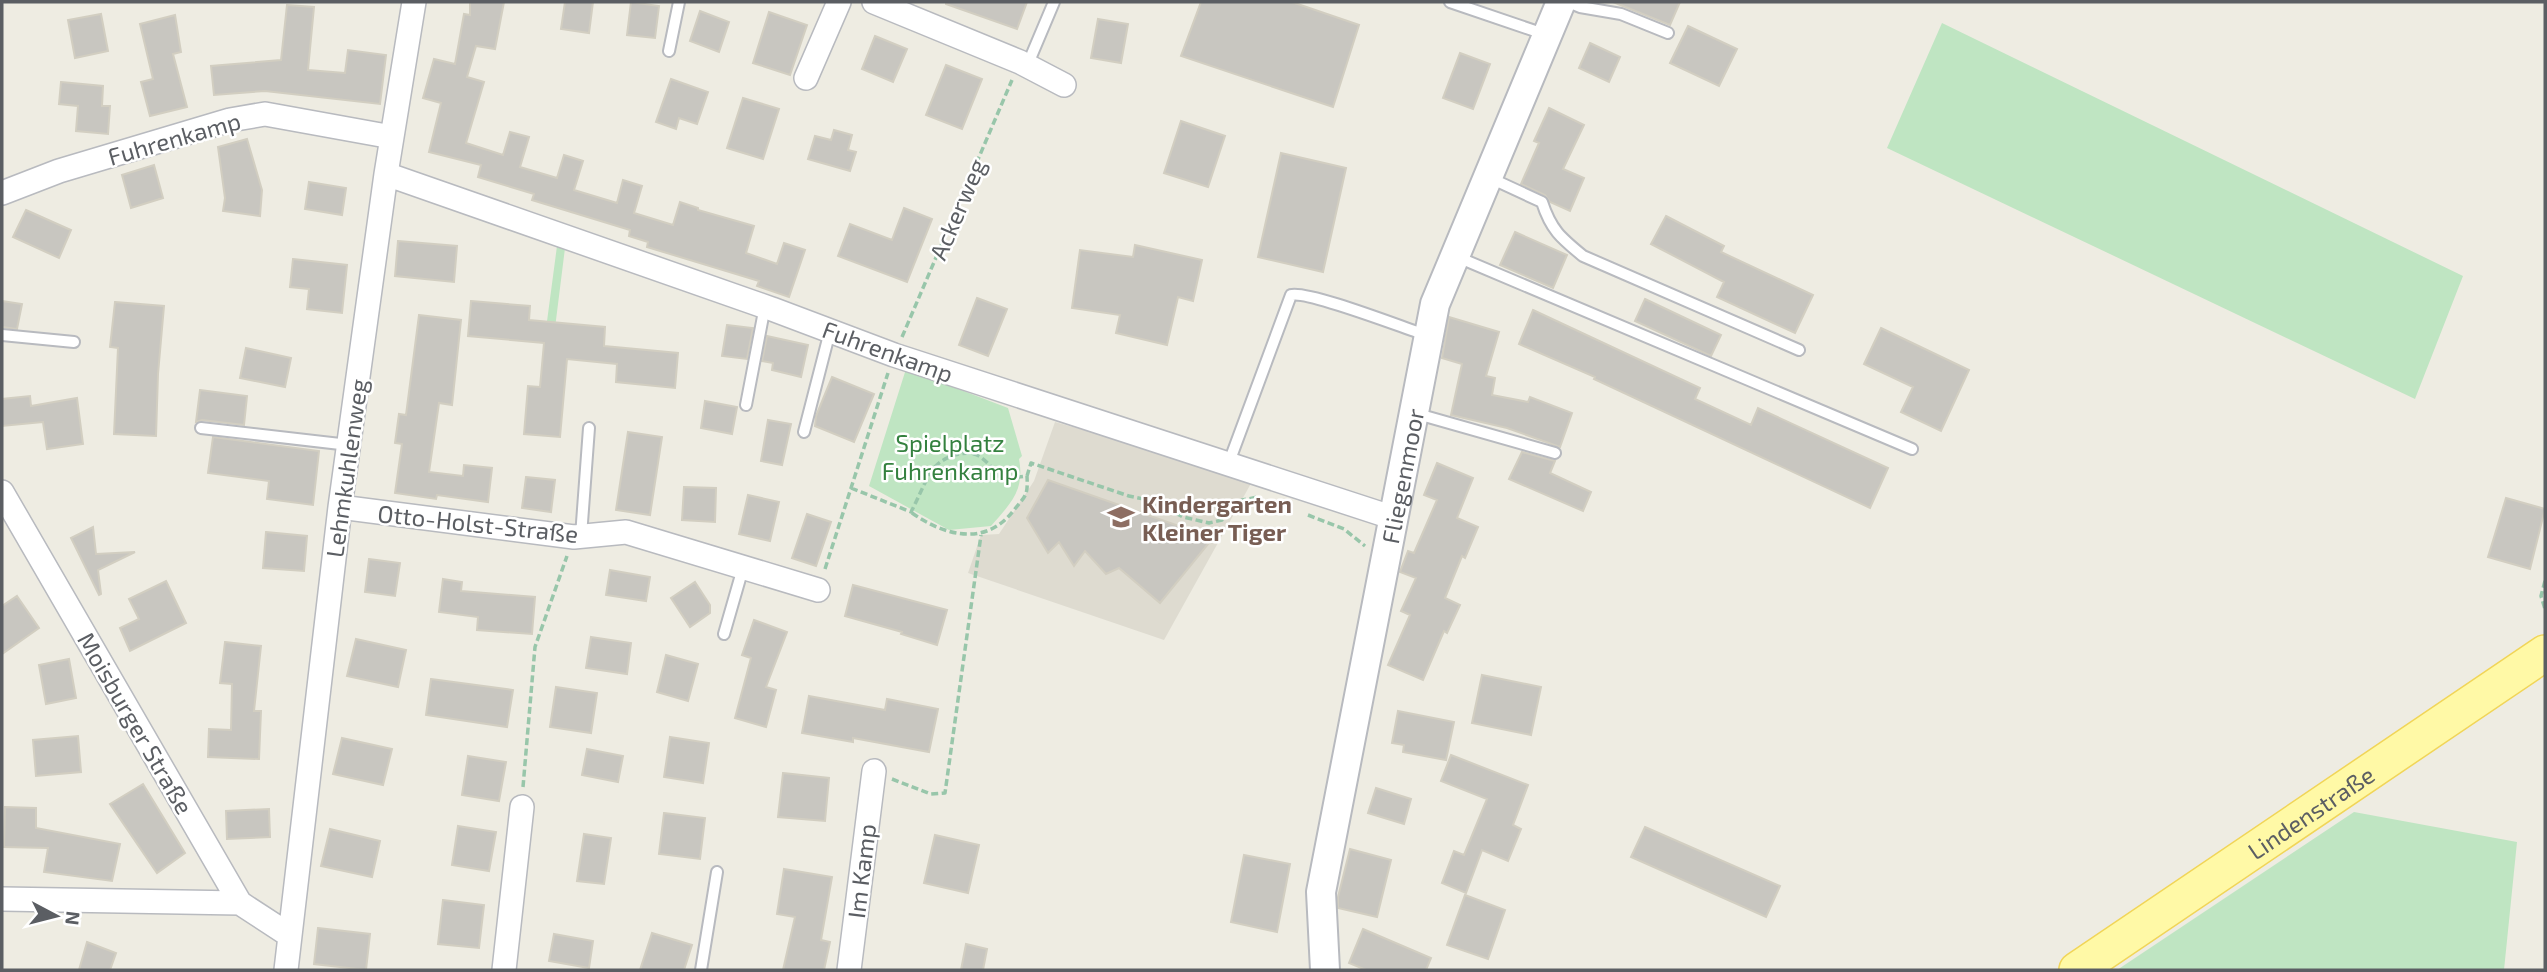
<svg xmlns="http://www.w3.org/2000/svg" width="2547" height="972" font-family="'Exo 2',sans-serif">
  <rect width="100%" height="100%" fill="#eeece2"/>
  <path fill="#dedbd0" d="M1055 422 1254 478 1164 640 968 573 981 535 999 534 1034 481Z"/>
  <path fill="#bfe5c2" d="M1942 23 2463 276 2415 399 1887 148Z
    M557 246 565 248 553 344H544Z
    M906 369 1008 408 1022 456 1019 459C1025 491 1010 504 991 526L949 530 869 486Z
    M2354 812 2517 842 2504 970H2117Z"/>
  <path fill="#c8c6c0" stroke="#d2cec1" stroke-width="2" d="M470 2H504L495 49 476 46 467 77 484 82 466 143 503 155 510 132 529 137 520 167 557 178 564 155 583 161 574 190 617 203 623 180 642 186 634 213 673 225 680 202 698 208V210L754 226 746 253 777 264 784 243 805 250 789 297 757 286 759 281 647 247 648 242 629 236 630 230 532 200 534 194 478 177 481 165 429 152 441 103 423 98 434 59 455 64 464 14 470 15Z
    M565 2H593L589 33 561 29Z
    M631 2 659 6 655 38 627 35Z
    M946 2H1027L1017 29 946 4Z
    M1201 2H1292L1359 25 1333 107 1181 56Z
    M1613 2H1680L1670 25Z
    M287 5 314 7 308 70 345 73 348 50 386 55 380 104 265 91 214 95 211 66 281 60Z
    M700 11 729 22 719 52 690 41Z
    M769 12 807 25 790 75 753 63Z
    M101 14 108 51 75 58 68 20Z
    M175 15 181 52 173 54 187 107 150 116 141 82 153 79 140 24Z
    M1098 19 1128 24 1121 63 1091 58Z
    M1688 26 1737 49 1719 86 1670 63Z
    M875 36 907 49 893 82 862 69Z
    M1590 43 1620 57 1609 82 1579 68Z
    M1460 53 1490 64 1473 109 1443 98Z
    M946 65 982 79 962 129 926 115Z
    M671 79 708 92 697 124 679 118 676 129 656 122Z
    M61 82 103 86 102 106H110L108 134 76 131 78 106 59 104Z
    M743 98 779 109 763 159 727 148Z
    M1549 108 1584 125 1563 169 1584 178 1570 211 1550 202 1545 195 1521 184 1539 143 1534 141Z
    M1181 121 1225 136 1208 187 1164 173Z
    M834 130 852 135 848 150 856 152 850 171 808 159 815 136 831 140Z
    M247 139 262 190 260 216 223 211 225 198 218 147Z
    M1281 153 1346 168 1323 272 1258 257Z
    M154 165 163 198 131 208 122 175Z
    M309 182 346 188 342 215 305 209Z
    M904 208 932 219 907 282 838 256 850 224 892 240Z
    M26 210 71 230 59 258 13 237Z
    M1666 216 1724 246 1721 252 1813 295 1795 333 1717 297 1724 282 1651 244Z
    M1515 232 1567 255 1553 288 1500 265Z
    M398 241 457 246 454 282 395 276Z
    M1135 245 1202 260 1193 301 1178 297 1167 345 1116 333 1120 315 1072 308 1080 250 1133 257Z
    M293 259 347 265 342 313 307 309 309 289 290 287Z
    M977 298 1007 309 988 356 959 345Z
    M1645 299 1721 335 1711 356 1635 321Z
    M2 301 22 304 17 329 2 327Z
    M471 301 530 306 529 320 605 327 604 346 678 353 675 388 616 382 617 364 567 359 560 437 524 434 528 386 540 387 544 343 468 336Z
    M115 302 164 306 158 374 156 436 114 434 118 348 110 347Z
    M1533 310 1700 388 1695 399 1751 425 1758 408 1888 468 1870 508 1594 379 1595 377 1519 344Z
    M419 315 461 320 452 405 439 403 429 472 463 476 464 465 492 468 488 502 437 495 436 499 395 493 402 444 395 443 399 414 406 415Z
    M1449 317 1499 332 1486 376 1495 378 1492 395 1528 402 1530 397 1572 413 1560 447 1507 428 1451 415 1462 364 1442 358Z
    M727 325 753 328 747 359 722 356Z
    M1881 328 1969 370 1941 431 1901 412 1913 387 1864 364Z
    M767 336 808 345 801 377 772 370 773 363 762 361Z
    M246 348 291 358 285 387 240 378Z
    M832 377 874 394 854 442 815 426 816 416Z
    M200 390 247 396 244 425 202 420 196 422Z
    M30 396 31 406 77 398 83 444 47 449 43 422 2 426V399Z
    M705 401 737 407 732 434 701 428Z
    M768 420 791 424 782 465 761 461Z
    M628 432 662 437 650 515 616 510Z
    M213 437 319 451 313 505 267 499 269 481 208 473Z
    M1522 452 1555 461 1550 473 1591 492 1583 511 1509 479Z
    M1437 463 1473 478 1457 518 1478 527 1465 558 1462 556 1445 598 1460 605 1447 633 1444 631 1423 680 1388 665 1410 615 1401 611 1416 578 1400 572 1408 551 1414 553 1437 500 1424 495Z
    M526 477 555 480 551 512 522 508Z
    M1048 480 1213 538 1160 603 1119 568 1106 574 1085 551 1074 566 1059 542 1048 553 1027 518Z
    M684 487 716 488 715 522 682 520Z
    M748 495 779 502 770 541 739 534Z
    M2506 498 2545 509 2530 569 2488 557Z
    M807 514 831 522 816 566 792 558Z
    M93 527 96 554 135 552 98 570 101 594 99 595 71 538Z
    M266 532 307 536 304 571 263 568Z
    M369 559 400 563 395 596 365 592Z
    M610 570 650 577 646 601 606 595Z
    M443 579 462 582 461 591 535 597 532 634 477 630 478 617 439 612Z
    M166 581 186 623 130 651 120 628 139 619 129 599Z
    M695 582 710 605V613L690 627 671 598Z
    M853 585 947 610 937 645 901 634 902 632 845 616Z
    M17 596 39 628 2 654V606Z
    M754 620 787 632 766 687 776 690 766 727 735 718 751 658 742 655Z
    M591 637 631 643 627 674 586 668Z
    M356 639 406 650 398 687 347 676Z
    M225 642 261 646 254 711H261L259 759 208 757 209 729 231 730 232 684 220 683Z
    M666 655 698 664 688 701 657 692Z
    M69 659 76 698 46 704 39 665Z
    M1482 675 1541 687 1531 735 1472 723Z
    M431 679 513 690 507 727 426 715Z
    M556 687 597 693 591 733 550 727Z
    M809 696 885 710 887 699 938 709 929 752 853 738V742L802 733Z
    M1398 711 1454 722 1446 760 1403 752 1404 745 1392 743Z
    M78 736 81 772 36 776 33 740Z
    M670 737 709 743 703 783 664 777Z
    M342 738 392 749 383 785 333 774Z
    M587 749 623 756 618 782 582 775Z
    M1451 755 1528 785 1513 825 1521 829 1508 861 1482 850 1466 893 1442 883 1454 851 1464 855 1487 799 1441 781Z
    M468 756 506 762 499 801 462 795Z
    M783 773 829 778 825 821 778 817Z
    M143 784 185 853 157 873 110 804Z
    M1376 788 1411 799 1404 824 1368 813Z
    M5 807 36 808V828L120 844 112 881 44 872 48 848 4 847Z
    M269 809 270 837 227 839 226 811Z
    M664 813 705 818 700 859 659 854Z
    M458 826 496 832 489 871 452 865Z
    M1645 827 1780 886 1766 917 1631 857Z
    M330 829 380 841 372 877 321 866Z
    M584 834 611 838 604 884 577 881Z
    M935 835 979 845 968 893 924 883Z
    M1350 849 1391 860 1377 917 1338 908V897Z
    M1244 855 1290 864 1277 932 1231 922Z
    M784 869 832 877 821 940 830 942 824 970H783L795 917 777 914Z
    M1465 895 1505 910 1488 959 1447 945Z
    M443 900 484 905 479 948 438 944Z
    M318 928 370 934 366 970 314 964Z
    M1363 929 1431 958 1426 970H1366L1349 963Z
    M652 933 692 945 684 970H640Z
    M554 934 593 941 589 968 549 961Z
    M87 942 116 953 110 970H79Z
    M966 944 987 949 983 970H961Z"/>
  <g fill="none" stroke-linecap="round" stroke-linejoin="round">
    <g stroke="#b8babf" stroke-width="14">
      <path id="service" d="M1450 2 1547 35
        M1568 2 1580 7 1621 14 1668 33
        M669 51 679 2
        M1027 66 1054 2
        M1488 177 1542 202C1551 230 1561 238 1583 256L1799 350
        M1455 256 1912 449
        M2 335 74 342
        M746 405 765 306
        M1414 413 1555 453
        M201 428 349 445
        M804 432 830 331
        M1228 465 1291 295C1307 290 1404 328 1426 335
        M581 536 589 428
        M724 634 743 568
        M701 970 717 872"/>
    </g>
    <g stroke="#b8babf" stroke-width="26">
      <path id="minor" d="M874 2 1020 62 1064 85
        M806 78 839 2
        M386 174 772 309 894 355 1394 518
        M2 193 59 171 230 120 265 114 392 137
        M2 492 240 903 289 935
        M340 507 574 537 626 532 818 590
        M2 899 240 903
        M286 970 340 507 386 174 414 2
        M504 970 522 807
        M849 970 874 771"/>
    </g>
    <g stroke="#b8babf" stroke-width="32">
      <g id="tertiary">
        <path id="s1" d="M1325 970 1321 892 1435 304 1561 2"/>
      </g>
    </g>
    <g stroke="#f1d558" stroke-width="38">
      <g id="primary">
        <path id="s2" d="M2077 970 2545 653"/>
      </g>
    </g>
    <path stroke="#98c6aa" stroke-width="3.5" stroke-dasharray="7 3.5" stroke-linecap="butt" d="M902 337 1012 80
      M851 488 911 512C918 499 923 485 931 472 939 458 964 448 979 456 987 461 993 469 998 476L1010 478 1027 476 1031 463 1129 496 1153 501 1183 517 1209 523 1222 520 1242 500 1258 497
      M912 513C945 536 986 547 1014 510 1026 495 1028 496 1027 476
      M1308 515 1344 529 1365 546
      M825 569 888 373
      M2545 581 2541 596 2545 609
      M892 779 931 794 945 793 981 535
      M523 787 535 647 567 556"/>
    <use href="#service" stroke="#fff" stroke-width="10"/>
    <use href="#minor" stroke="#fff" stroke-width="23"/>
    <use href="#tertiary" stroke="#fff" stroke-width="28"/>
    <use href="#primary" stroke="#fff9a6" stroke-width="35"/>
  </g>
  <defs>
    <g id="school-bare" transform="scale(2.1)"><path d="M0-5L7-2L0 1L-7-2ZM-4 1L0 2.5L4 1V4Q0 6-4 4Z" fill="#8d6e63" stroke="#fff" stroke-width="2.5" paint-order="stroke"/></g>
  </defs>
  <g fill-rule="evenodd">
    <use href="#school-bare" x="1121" y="517"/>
  </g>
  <g text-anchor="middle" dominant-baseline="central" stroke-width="5" stroke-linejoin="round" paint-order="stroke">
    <g font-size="24" fill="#5b5e63" stroke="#fff">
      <text transform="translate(174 138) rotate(-16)">Fuhrenkamp</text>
      <text transform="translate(957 209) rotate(-67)">Ackerweg</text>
      <text transform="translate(888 351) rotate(20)">Fuhrenkamp</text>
      <text transform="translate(346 468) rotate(-82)">Lehmkuhlenweg</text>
      <text stroke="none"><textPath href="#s1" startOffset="502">Fliegenmoor</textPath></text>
      <text transform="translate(478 523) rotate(6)">Otto-Holst-Straße</text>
      <text transform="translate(136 723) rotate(60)">Moisburger Straße</text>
      <text stroke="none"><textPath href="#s2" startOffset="282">Lindenstraße</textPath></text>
      <text transform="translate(861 871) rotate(-83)">Im Kamp</text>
    </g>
    <g font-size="24" fill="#34813f" stroke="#fff">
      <text x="950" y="442">Spielplatz<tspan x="950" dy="28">Fuhrenkamp</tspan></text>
    </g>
    <g font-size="24" font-weight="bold" fill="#785e54" stroke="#fff" text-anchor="start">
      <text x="1142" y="503">Kindergarten<tspan x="1142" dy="28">Kleiner Tiger</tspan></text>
    </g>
  </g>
  <rect width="2547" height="972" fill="none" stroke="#5b5e63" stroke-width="7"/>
  <g transform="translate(56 916) rotate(97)" stroke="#ffffff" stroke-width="5" paint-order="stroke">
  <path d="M0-5L12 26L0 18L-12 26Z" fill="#5b5e63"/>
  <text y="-10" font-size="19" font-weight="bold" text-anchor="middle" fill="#5b5e63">N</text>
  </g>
</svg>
